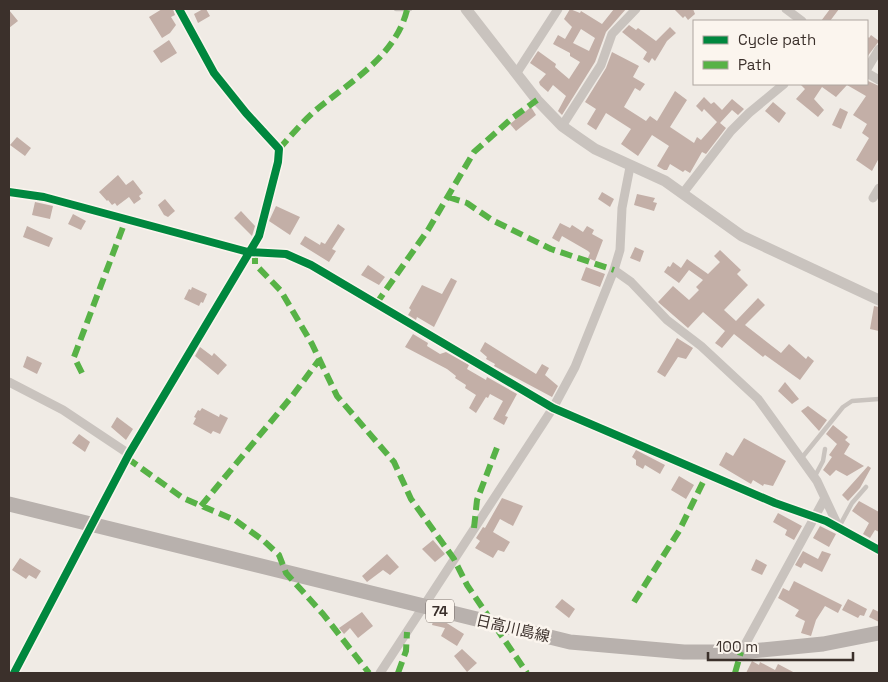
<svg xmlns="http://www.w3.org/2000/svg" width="888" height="682" font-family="'Space Grotesk','Noto Sans JP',sans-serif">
  <rect width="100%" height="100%" fill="#f0ebe5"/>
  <path fill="#c3afa7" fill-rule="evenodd" d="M162 9H173L175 15 171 17 176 25 170 33 162 38 149 17Z
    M203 9H206L210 16 198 23 194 14Z
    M570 9 580 13 581 11 602 24 614 9H626L606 32 595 62 562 115 558 111 566 96 553 85 548 92 540 85 539 82 546 74 530 63 538 51 556 64 555 67 569 79 580 62 570 56V53L553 44 558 35 565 39 572 27 564 19ZM581 29 595 38 589 51 573 43Z
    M674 9H693L695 14 688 20 685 16 683 18Z
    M830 9H839L830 21H821Z
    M9 10 18 21 9 28Z
    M629 25 636 30 638 28 656 41 670 27 676 33 667 41 655 61 652 58 649 63 643 59 647 52 622 32Z
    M871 35 879 41 867 57V36L869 38Z
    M169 40 177 53 161 63 153 51Z
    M612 52 639 66 633 77 645 84 640 91 635 88 624 107 646 121 650 116 657 121 675 91 687 100 670 127 694 143 697 137 701 140 717 122 704 109 702 112 696 106 704 97 711 104 714 102 722 110 732 99 744 109 738 115 732 110 720 123 726 128 706 154 702 152 690 173 685 170 683 172 670 164 667 170H664L657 166 669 146 652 135 638 156 621 144 631 129 606 113 596 130 587 124 596 109 585 102 606 68Z
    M868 81 879 86V158L872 171 856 160 869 138 862 133 867 124 853 115 866 96 847 85 836 97 822 87 814 99 824 110 818 117 796 99 805 89 800 84H867Z
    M773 102 786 113 779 123 765 111Z
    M531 107 536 115 516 131 510 124Z
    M840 108 848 112 841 129 832 125Z
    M17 137 31 148 25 156 10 145Z
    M118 175 126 185 133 180 143 193 139 196 141 199 134 204 129 197 117 206 115 203 112 205 108 200 107 201 99 192Z
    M602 192 614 199 610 207 598 199Z
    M637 194 655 198 653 202 657 203 654 211 634 205Z
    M165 199 175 211 168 217 164 215 158 205Z
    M35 202 53 206 50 219 32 215Z
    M276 206 300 217 290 235 269 221Z
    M241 211 255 226 252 236 234 218Z
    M73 214 86 221 81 230 68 224Z
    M560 223 570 228 572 225 583 232 587 226 594 230 592 234 603 240 595 261 588 258 590 253 588 251 562 236 559 242 552 238Z
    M338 224 345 229 332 249 336 251 329 262 300 244 305 236 320 245 321 242 325 244Z
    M27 226 53 238 49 247 23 237Z
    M635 247 644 251 640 262 630 258Z
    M720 250 741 270 737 274 748 285 724 310 736 321 758 298 765 305 745 325 781 353 789 344 806 359 808 356 814 361 800 380 765 355 763 357 734 334 722 348 715 343 725 331 703 312 688 328 658 302 673 286 689 300 699 290 696 287 703 280 689 270 679 283 664 272 668 266 670 267 673 262 681 268 687 259 708 274 720 262 714 256Z
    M368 265 385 277 379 285 361 275Z
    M586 267 605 274 600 287 581 280Z
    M451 278 457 281 434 327 417 317 416 320 408 315 411 310 409 308 422 285 442 294Z
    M192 287 207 294 203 303 201 302 199 306 184 299 189 289 191 290Z
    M874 306 879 307V331L870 329Z
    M413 334 428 343 427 346 440 354 446 352 469 365 467 369 486 380 487 377 517 394 505 416 508 417 504 425 493 419 503 401 490 394 488 398 486 397 476 413 469 408 476 395 465 388 466 385 455 378 456 376 447 369 405 347Z
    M677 338 693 348 686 359 678 357 665 377 657 372Z
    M485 342 536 374 542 364 549 368 545 375 558 386 552 397 494 366 495 364 486 359 487 357 480 351Z
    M200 347 212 356 214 353 227 365 218 375 195 356Z
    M27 356 42 363 37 374 23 367Z
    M785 382 799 399 792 404 778 391Z
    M808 406 827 420 819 431 801 411Z
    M202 408 219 417 220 414 228 418 220 434 213 431 211 434 193 424 196 418 194 417 198 410 200 411Z
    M117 417 133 429 126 440 111 427Z
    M833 425 848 437 845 440 850 444 844 454 864 466 847 476 836 470 830 476 823 470 832 457 829 455 837 444 826 434Z
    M79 434 90 442 85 452 72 443Z
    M744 438 786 461 773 486 764 484 763 486 753 480 751 484 719 465 726 452 733 456Z
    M636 450 665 465 660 474 645 465 643 469 636 465V460L632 457Z
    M868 466 871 468 860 488 848 501 842 495Z
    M679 476 694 485 686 499 671 490Z
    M502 498 523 506 513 526 500 519 493 532 510 542 504 552 498 550 493 558 475 548 480 541 476 538 483 527 485 528Z
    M859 501 879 512V532L875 530 870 538 863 534 869 523 852 511Z
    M778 513 802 526 794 540 785 535 787 530 773 522Z
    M820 526 836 534 829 547 813 538Z
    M433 540 445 554 435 562 422 549Z
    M803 551 818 559 822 551 831 554 822 572 804 563 801 568 795 565Z
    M387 554 399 567 390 575 383 570 367 582 362 576Z
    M20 558 41 571 36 579 29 575 26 579 12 570Z
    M756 559 767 565 762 575 751 570Z
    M794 581 842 605 838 613 825 606 816 620 811 636 801 633 805 621 795 616 799 610 778 598 783 588 789 591Z
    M562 599 575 609 569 618 555 607Z
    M848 599 867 609 864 616 860 615 858 618 842 610Z
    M873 609 879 612V622L869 617Z
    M362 612 373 626 358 638 350 628 344 634 339 628Z
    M434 618 442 620 464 634 457 646 441 636 445 628 432 625Z
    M462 649 477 663 467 672 454 656Z
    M752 661 759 665 760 662 775 670 778 664 795 673H746Z"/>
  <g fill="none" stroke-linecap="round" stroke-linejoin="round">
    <path stroke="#c9c3be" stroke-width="4.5" d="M396 9H410
      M800 460 843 407 852 401 879 399
      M815 476 823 461 825 449
      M839 527 852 503 866 487"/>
    <path stroke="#c9c3be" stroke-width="9" d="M786 9 802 21
      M867 69 879 49
      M867 73 879 80
      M516 74 558 9
      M562 126 601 65 612 34 636 9
      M9 192 44 197 248 252 286 254 311 265 553 408 775 503 826 521 879 550
      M683 193 731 131 749 113 784 84
      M873 198 879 188
      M614 270 631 282 667 320 701 346 758 399 817 481 839 528
      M9 382 63 410 129 454
      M741 652 825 498
      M14 673 129 454 259 236 278 162 279 149 246 113 214 73 179 9
      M380 673 553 408 575 367 614 270 620 250 622 208 630 167"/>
    <path stroke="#c9c3be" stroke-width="11" d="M466 9 537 100 562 126 579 138 595 149 665 181 742 236 879 300"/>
    <path stroke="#b8b1ad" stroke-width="15" d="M9 504 570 642 684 652H741L823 644 879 633"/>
    <path stroke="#57b246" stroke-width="6" stroke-dasharray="12 6" stroke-linecap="butt" d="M279 149C291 136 302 122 316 110 351 81 395 57 407 10
      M448 197 467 203 492 220 551 249 614 270
      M255 252V264L281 291 312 344 337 396 394 462 411 499 454 559 467 585 527 673
      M376 304 428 230 474 152 511 119 537 100
      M82 373 74 357 126 219
      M127 458 183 498 235 520 264 541 279 555 286 573 323 614 369 673
      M201 506 293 395 319 360
      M474 528 477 500 498 445
      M634 602 679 531 707 474
      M398 673 406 651 407 632
      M735 673 741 652"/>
    <g stroke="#fbf5ee" stroke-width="11">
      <path id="cycleway" d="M9 192 44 197 248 252 286 254 311 265 553 408 775 503 826 521 879 550
        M14 673 129 454 259 236 278 162 279 149 246 113 214 73 179 9"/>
    </g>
    <use href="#cycleway" stroke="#00873e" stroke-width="8"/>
  </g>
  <g text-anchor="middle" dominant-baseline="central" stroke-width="5" stroke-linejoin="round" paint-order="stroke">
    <rect fill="#fbf5ee" stroke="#756b66" stroke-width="1" x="426" y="599.5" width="28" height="23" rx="4"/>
    <g font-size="14" font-weight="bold" fill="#3b302b">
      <text x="440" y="611">74</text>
    </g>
    <g font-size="15" fill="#3b302b" stroke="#fbf5ee">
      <text transform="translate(513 628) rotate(13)">日高川島線</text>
    </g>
  </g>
  <rect width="888" height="682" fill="none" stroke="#3b302b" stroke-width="20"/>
  <rect x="693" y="20" width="175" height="65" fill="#fbf5ee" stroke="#aea6a0"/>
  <rect x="703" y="36" width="25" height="8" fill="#00873e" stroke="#aea6a0"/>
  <text x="738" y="45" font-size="15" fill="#3b302b">Cycle path</text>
  <rect x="703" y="61" width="25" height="8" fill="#57b246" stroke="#aea6a0"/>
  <text x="738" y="70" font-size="15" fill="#3b302b">Path</text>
  <path d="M708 652v8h145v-8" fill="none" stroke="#3b302b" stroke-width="2.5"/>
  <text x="716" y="652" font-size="15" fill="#3b302b" stroke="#fbf5ee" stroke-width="4" paint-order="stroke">100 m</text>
</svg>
